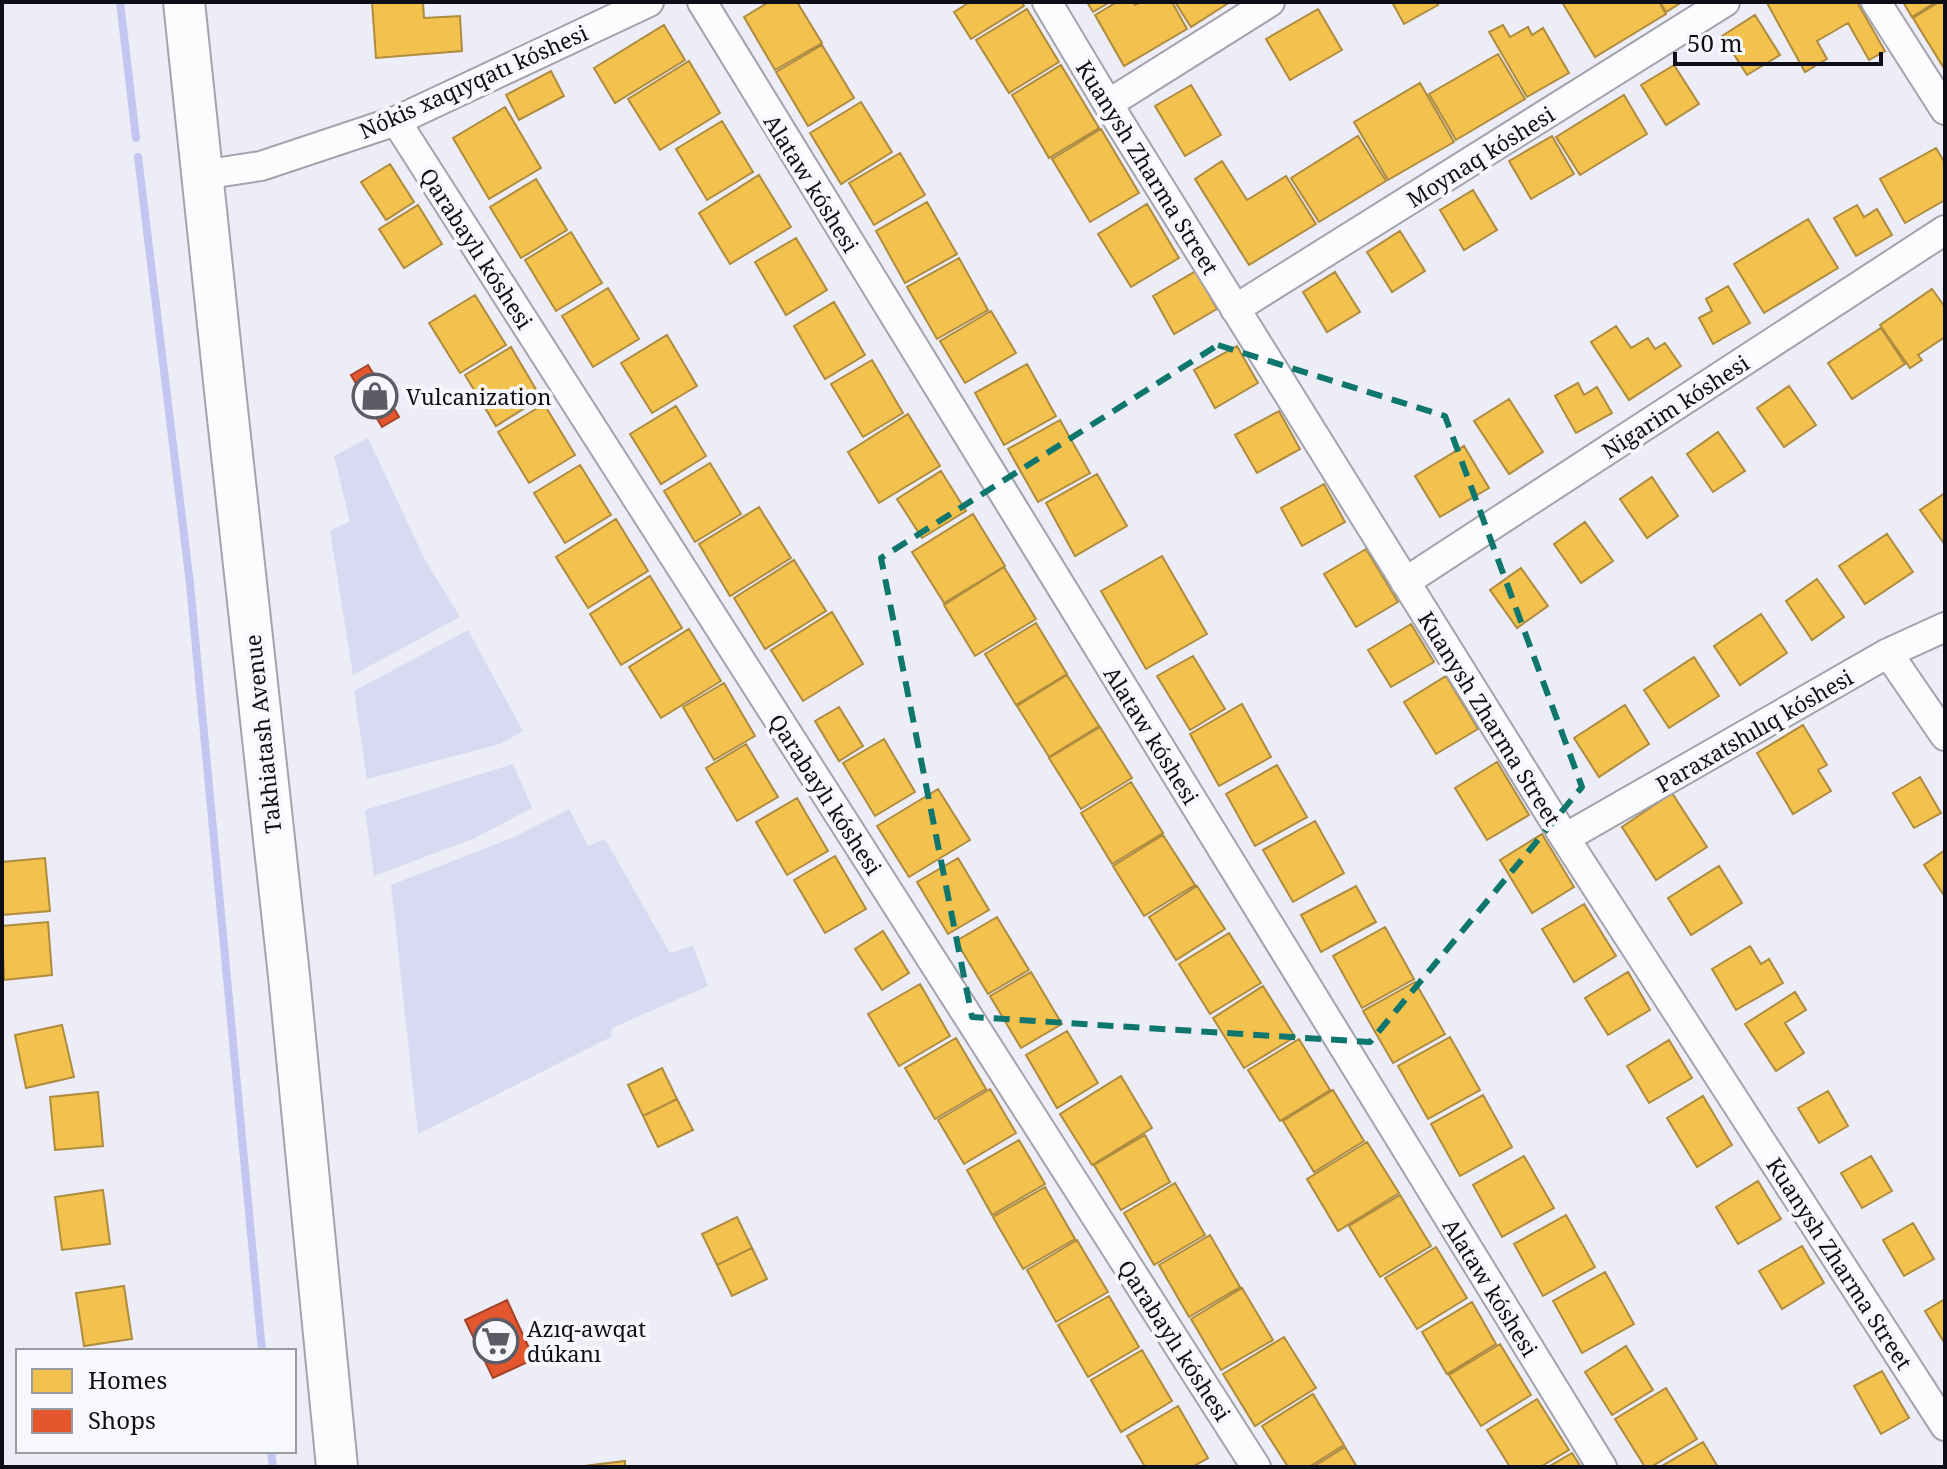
<svg xmlns="http://www.w3.org/2000/svg" width="1947" height="1469" font-family="'Noto Serif',serif">
  <rect width="100%" height="100%" fill="#ecedf7"/>
  <path fill="#d8daf2" d="M368 438 424 558 460 617 353 675 330 531 350 521 334 456Z
    M468 630 523 731 500 744 367 779 354 691Z
    M513 764 532 808 475 838 374 876 365 810Z
    M569 809 588 846 605 839 670 953 693 946 708 986 612 1028 611 1037 418 1134 391 885 512 838Z"/>
  <path fill="#f2c14e" stroke="#ae8b3e" stroke-width="2" d="M372 2H423L424 18 460 16 462 51 376 58Z
    M769 2H797L822 43 775 70 744 17Z
    M970 2H1022L1024 6 971 39 954 12Z
    M1087 2H1110L1093 12Z
    M1117 2H1133L1135 5 1141 2H1172L1187 29 1124 66 1095 15Z
    M1175 2H1230L1191 27Z
    M1392 2H1436L1438 5 1404 24Z
    M1562 2H1659L1666 14 1595 57Z
    M1660 2H1682L1666 12Z
    M1769 2H1857L1885 51 1869 60 1848 23 1817 41 1827 59 1805 72 1767 3Z
    M1903 2H1936L1912 17Z
    M1939 2H1945V70L1913 18Z
    M1027 9 1059 62 1009 93 976 40Z
    M1318 9 1342 50 1290 80 1266 39Z
    M1755 15 1780 55 1747 75 1722 36Z
    M664 25 685 60 615 103 594 68Z
    M1503 25 1510 37 1528 27 1532 35 1543 28 1569 73 1527 97 1489 32Z
    M822 45 854 98 808 126 776 72Z
    M1498 54 1525 99 1456 140 1429 94Z
    M689 61 720 113 660 150 628 99Z
    M1061 65 1099 128 1049 158 1012 95Z
    M1674 65 1699 104 1666 125 1641 85Z
    M551 71 564 96 519 120 506 95Z
    M1420 83 1454 142 1388 180 1354 122Z
    M1191 85 1221 135 1185 156 1155 106Z
    M1624 95 1647 134 1580 175 1556 137Z
    M861 102 892 152 841 184 810 133Z
    M505 107 541 168 489 199 453 138Z
    M722 121 753 172 707 200 676 149Z
    M1101 129 1139 193 1090 222 1052 159Z
    M1358 136 1386 181 1319 222 1291 178Z
    M1552 136 1574 174 1531 199 1509 161Z
    M1936 148 1945 163V200L1905 223 1880 179Z
    M900 153 925 195 874 225 849 183Z
    M1222 161 1247 200 1286 176 1316 224 1249 265 1195 179Z
    M390 164 414 202 386 220 361 182Z
    M759 175 791 227 730 264 699 213Z
    M536 179 567 230 521 258 490 207Z
    M1473 190 1497 230 1464 250 1440 210Z
    M927 202 957 254 905 283 876 231Z
    M1147 204 1179 258 1131 287 1098 234Z
    M418 205 442 244 404 268 379 229Z
    M1857 205 1864 217 1877 209 1892 235 1856 256 1834 218Z
    M1808 219 1838 268 1764 313 1734 264Z
    M1400 231 1425 271 1392 292 1367 252Z
    M571 232 602 283 556 311 525 260Z
    M796 238 827 290 786 315 755 262Z
    M959 258 988 310 937 339 907 287Z
    M1196 271 1217 309 1174 334 1153 296Z
    M1335 272 1360 312 1327 332 1303 292Z
    M1728 286 1750 323 1713 344 1699 318 1712 311 1706 299Z
    M608 288 639 339 593 367 562 316Z
    M1932 289 1945 307V337L1918 355 1922 360 1910 368 1880 325Z
    M475 295 506 345 460 373 429 323Z
    M834 302 865 355 825 379 794 326Z
    M991 311 1016 353 965 383 940 341Z
    M1616 326 1631 348 1648 338 1655 349 1665 343 1681 366 1629 400 1591 342Z
    M1881 328 1905 364 1852 399 1828 363Z
    M667 335 697 386 652 413 621 363Z
    M1237 346 1258 383 1215 408 1194 370Z
    M511 347 541 398 496 426 465 375Z
    M872 360 903 413 863 437 831 384Z
    M1027 364 1056 416 1004 445 975 393Z
    M1578 383 1584 395 1597 387 1612 413 1576 433 1555 396Z
    M1789 386 1816 425 1784 447 1757 408Z
    M1509 399 1543 452 1509 474 1474 421Z
    M544 404 575 455 529 483 498 432Z
    M676 406 706 456 661 484 630 434Z
    M1279 411 1300 449 1257 473 1235 435Z
    M908 414 940 466 879 503 848 452Z
    M1060 420 1090 473 1038 502 1008 449Z
    M1718 432 1745 471 1713 492 1687 454Z
    M1464 446 1489 488 1440 517 1415 476Z
    M710 463 741 514 695 542 664 491Z
    M580 465 611 515 565 543 534 493Z
    M941 471 966 511 922 538 897 499Z
    M1097 474 1127 526 1075 556 1046 503Z
    M1652 477 1678 516 1647 538 1620 499Z
    M1324 484 1345 522 1302 546 1281 508Z
    M1945 493V545L1920 510Z
    M759 507 791 558 730 596 699 544Z
    M973 514 1005 566 944 603 912 552Z
    M616 519 648 571 588 608 556 557Z
    M1585 522 1613 561 1581 583 1554 544Z
    M1887 534 1913 572 1865 604 1839 566Z
    M1366 549 1398 602 1356 627 1324 574Z
    M1162 556 1207 634 1146 669 1101 591Z
    M794 560 826 611 765 649 734 598Z
    M1004 567 1036 619 975 656 944 605Z
    M1521 568 1548 606 1517 628 1490 590Z
    M650 576 682 628 621 665 590 614Z
    M1817 579 1844 617 1812 640 1786 601Z
    M832 612 863 664 803 701 771 650Z
    M1761 614 1787 653 1740 685 1714 646Z
    M1036 623 1067 674 1016 705 985 654Z
    M1411 624 1434 662 1391 687 1368 650Z
    M689 629 721 681 661 718 629 667Z
    M1193 656 1225 709 1190 730 1157 676Z
    M1694 657 1719 696 1669 728 1644 690Z
    M1067 675 1099 726 1049 757 1017 706Z
    M1446 676 1478 729 1436 754 1404 702Z
    M724 683 755 736 714 760 683 707Z
    M1242 704 1271 757 1219 786 1190 734Z
    M1625 705 1649 744 1599 777 1574 738Z
    M839 707 863 746 839 761 815 721Z
    M1803 725 1827 765 1818 770 1831 791 1793 814 1757 753Z
    M1100 727 1132 778 1081 809 1049 758Z
    M884 739 915 792 875 816 843 763Z
    M746 744 778 797 737 821 706 768Z
    M1497 762 1529 815 1487 840 1455 788Z
    M1277 765 1307 817 1255 846 1226 794Z
    M1920 777 1941 813 1914 828 1893 793Z
    M1131 782 1163 833 1112 864 1081 813Z
    M938 789 970 840 909 877 877 826Z
    M1672 793 1707 847 1656 880 1622 827Z
    M797 798 828 851 787 875 756 822Z
    M1315 821 1344 873 1293 902 1263 850Z
    M1542 834 1574 887 1532 913 1500 860Z
    M1163 835 1195 885 1144 916 1113 866Z
    M1945 850V897L1924 865Z
    M835 856 866 909 825 933 794 880Z
    M45 858 50 911 2 915V862Z
    M958 858 989 910 948 934 917 882Z
    M1719 866 1742 903 1691 935 1668 898Z
    M1197 886 1225 929 1176 960 1149 917Z
    M1356 886 1376 922 1321 952 1301 915Z
    M1584 904 1616 956 1574 982 1542 929Z
    M997 917 1029 970 988 994 956 941Z
    M48 922 52 975 4 980 2 926Z
    M1385 927 1414 979 1362 1008 1333 956Z
    M883 931 909 973 882 990 855 949Z
    M1229 933 1261 983 1210 1014 1179 964Z
    M1750 946 1761 964 1769 959 1783 983 1736 1010 1712 969Z
    M1031 972 1062 1024 1021 1048 990 996Z
    M1628 972 1650 1010 1608 1035 1585 998Z
    M1415 982 1445 1034 1393 1063 1363 1011Z
    M920 984 950 1036 899 1066 868 1014Z
    M1263 986 1295 1037 1244 1068 1213 1018Z
    M1795 992 1806 1010 1785 1023 1804 1053 1776 1071 1745 1024Z
    M62 1025 74 1077 26 1088 15 1035Z
    M1067 1031 1098 1083 1057 1108 1026 1055Z
    M1450 1037 1480 1090 1428 1119 1398 1066Z
    M956 1038 986 1089 935 1119 905 1068Z
    M1299 1039 1330 1090 1280 1121 1248 1070Z
    M1669 1040 1692 1078 1649 1103 1627 1066Z
    M662 1068 677 1099 643 1116 628 1085Z
    M1121 1076 1152 1128 1092 1165 1060 1114Z
    M990 1089 1016 1133 964 1164 938 1120Z
    M1333 1090 1364 1141 1314 1172 1283 1121Z
    M1828 1091 1848 1126 1819 1143 1798 1108Z
    M98 1092 103 1146 55 1150 50 1097Z
    M1483 1095 1512 1147 1460 1176 1431 1124Z
    M1703 1096 1732 1145 1697 1167 1667 1118Z
    M677 1099 693 1130 658 1147 643 1116Z
    M1145 1135 1170 1182 1121 1210 1094 1165Z
    M1019 1140 1045 1184 992 1215 967 1170Z
    M1367 1142 1399 1193 1338 1231 1307 1179Z
    M1524 1156 1554 1208 1502 1237 1473 1185Z
    M1871 1156 1892 1191 1862 1208 1841 1173Z
    M1758 1181 1781 1219 1738 1244 1716 1207Z
    M1175 1183 1205 1235 1154 1265 1124 1213Z
    M1045 1187 1075 1239 1023 1269 993 1217Z
    M103 1190 110 1244 62 1250 55 1197Z
    M1400 1195 1431 1246 1380 1277 1349 1226Z
    M1566 1215 1595 1267 1543 1296 1514 1244Z
    M737 1217 752 1248 717 1265 702 1234Z
    M1913 1223 1934 1259 1904 1276 1883 1240Z
    M1210 1235 1240 1287 1189 1317 1159 1265Z
    M1077 1240 1108 1292 1056 1322 1027 1270Z
    M1802 1246 1824 1283 1782 1309 1759 1271Z
    M1436 1247 1467 1298 1417 1329 1385 1278Z
    M752 1248 767 1279 732 1296 717 1265Z
    M1605 1272 1634 1324 1582 1353 1553 1301Z
    M124 1286 132 1339 84 1346 76 1293Z
    M1242 1288 1273 1340 1221 1370 1191 1319Z
    M1109 1296 1139 1347 1088 1377 1058 1325Z
    M1945 1299V1344L1925 1311Z
    M1472 1302 1496 1344 1447 1374 1422 1332Z
    M1284 1337 1316 1388 1255 1426 1223 1374Z
    M1500 1344 1531 1395 1481 1426 1449 1375Z
    M1626 1346 1653 1390 1612 1415 1585 1372Z
    M1142 1350 1172 1401 1121 1432 1091 1380Z
    M1882 1371 1909 1418 1881 1434 1854 1386Z
    M1666 1388 1697 1439 1651 1467H1645L1615 1419Z
    M1313 1394 1344 1445 1309 1467H1288L1262 1426Z
    M1537 1399 1569 1450 1540 1467H1510L1487 1430Z
    M1178 1406 1208 1458 1192 1467H1145L1127 1436Z
    M1703 1442 1718 1467H1660Z
    M1345 1447 1357 1467H1313Z
    M1572 1453 1581 1467H1548Z
    M625 1461V1467H585V1466Z"/>
  <path fill="#e4572e" stroke="#a44127" stroke-width="2" d="M368 365 399 417 382 427 351 375Z
    M507 1300 534 1359 493 1378 465 1320Z"/>
  <g fill="none" stroke-linecap="round" stroke-linejoin="round">
    <path stroke="#c3c6f0" stroke-width="8" d="M120 2 136 138
      M138 157 190 584 262 1351
      M271 1451 273 1467"/>
    <g stroke="#a2a3ac" stroke-width="32">
      <path id="minor" d="M702 2 1602 1467
        M1047 2 1108 104 1565 838 1945 1426
        M1876 2 1945 110
        M1108 104 1270 2
        M396 121 1256 1467
        M202 175 261 166 396 121 649 2
        M1235 309 1725 2
        M1405 582 1945 230
        M1888 653 1945 736
        M1565 838 1888 653 1945 627"/>
    </g>
    <g stroke="#a2a3ac" stroke-width="44">
      <path id="highway" d="M184 2 226 400 289 976 337 1467"/>
    </g>
    <use href="#minor" stroke="#fcfcfe" stroke-width="28"/>
    <use href="#highway" stroke="#fcfcfe" stroke-width="40"/>
  </g>
  <path fill="none" stroke="#0f766e" stroke-width="6" stroke-dasharray="16 10" stroke-linejoin="round" d="M1218 345 1445 416 1582 787 1370 1042 972 1017 881 558Z"/>
  <defs>
    <g id="shop-ring" transform="scale(2.3)"><circle r="9.5" fill="#f7f8fd" stroke="#5c5c66" stroke-width="1.5"/><path d="M-5-2.5h2.3a2.7 3.5 0 0 1 5.4 0H5L5.5 6h-11ZM-1.5-2.5h3a1.5 2.3 0 0 0-3 0Z" fill="#5c5c66"/></g>
    <g id="supermarket-ring" transform="scale(2.3)"><circle r="9.5" fill="#f7f8fd" stroke="#5c5c66" stroke-width="1.5"/><path d="M-6-5.5h2.5l.6 2H6L4.5 2H-2.5L-4.4-4H-6ZM-1.5 3.2a1.3 1.3 0 1 0 .1 0ZM3 3.2a1.3 1.3 0 1 0 .1 0Z" fill="#5c5c66"/></g>
  </defs>
  <g fill-rule="evenodd">
    <use href="#shop-ring" x="375" y="396"/>
    <use href="#supermarket-ring" x="496" y="1341"/>
  </g>
  <g text-anchor="middle" dominant-baseline="central" stroke-width="8" stroke-linejoin="round" paint-order="stroke">
    <g font-size="22" fill="#0e0e18" stroke="#f7f8fd">
      <text transform="translate(473 81) rotate(-24)">Nókis xaqıyqatı kóshesi</text>
      <text transform="translate(1480 156) rotate(-32)">Moynaq kóshesi</text>
      <text transform="translate(1148 167) rotate(58)">Kuanysh Zharma Street</text>
      <text transform="translate(812 183) rotate(58)">Alataw kóshesi</text>
      <text transform="translate(477 248) rotate(57)">Qarabaylı kóshesi</text>
      <text transform="translate(1675 406) rotate(-33)">Nigarim kóshesi</text>
      <text transform="translate(1490 718) rotate(58)">Kuanysh Zharma Street</text>
      <text transform="translate(1754 730) rotate(-30)">Paraxatshılıq kóshesi</text>
      <text transform="translate(262 734) rotate(-96)">Takhiatash Avenue</text>
      <text transform="translate(1152 735) rotate(58)">Alataw kóshesi</text>
      <text transform="translate(826 794) rotate(57)">Qarabaylı kóshesi</text>
      <text transform="translate(1840 1263) rotate(57)">Kuanysh Zharma Street</text>
      <text transform="translate(1491 1287) rotate(58)">Alataw kóshesi</text>
      <text transform="translate(1175 1340) rotate(57)">Qarabaylı kóshesi</text>
    </g>
    <g font-size="22" fill="#0e0e18" stroke="#f7f8fd" text-anchor="start">
      <text x="406" y="396">Vulcanization</text>
      <text x="527" y="1328">Azıq-awqat<tspan x="527" dy="25">dúkanı</tspan></text>
    </g>
  </g>
  <rect width="1947" height="1469" fill="none" stroke="#0e0e18" stroke-width="8"/>
  <rect x="16" y="1349" width="280" height="104" fill="#f7f8fd" stroke="#9a9aa1" stroke-width="2"/>
  <rect x="32" y="1369" width="40" height="24" fill="#f2c14e" stroke="#9a9aa1" stroke-width="2"/>
  <text x="88" y="1389" font-size="24" fill="#0e0e18">Homes</text>
  <rect x="32" y="1409" width="40" height="24" fill="#e4572e" stroke="#9a9aa1" stroke-width="2"/>
  <text x="88" y="1429" font-size="24" fill="#0e0e18">Shops</text>
  <path d="M1675 52v12h206v-12" fill="none" stroke="#0e0e18" stroke-width="4"/>
  <text x="1687" y="52" font-size="24" fill="#0e0e18" stroke="#f7f8fd" stroke-width="6" paint-order="stroke">50 m</text>
</svg>
